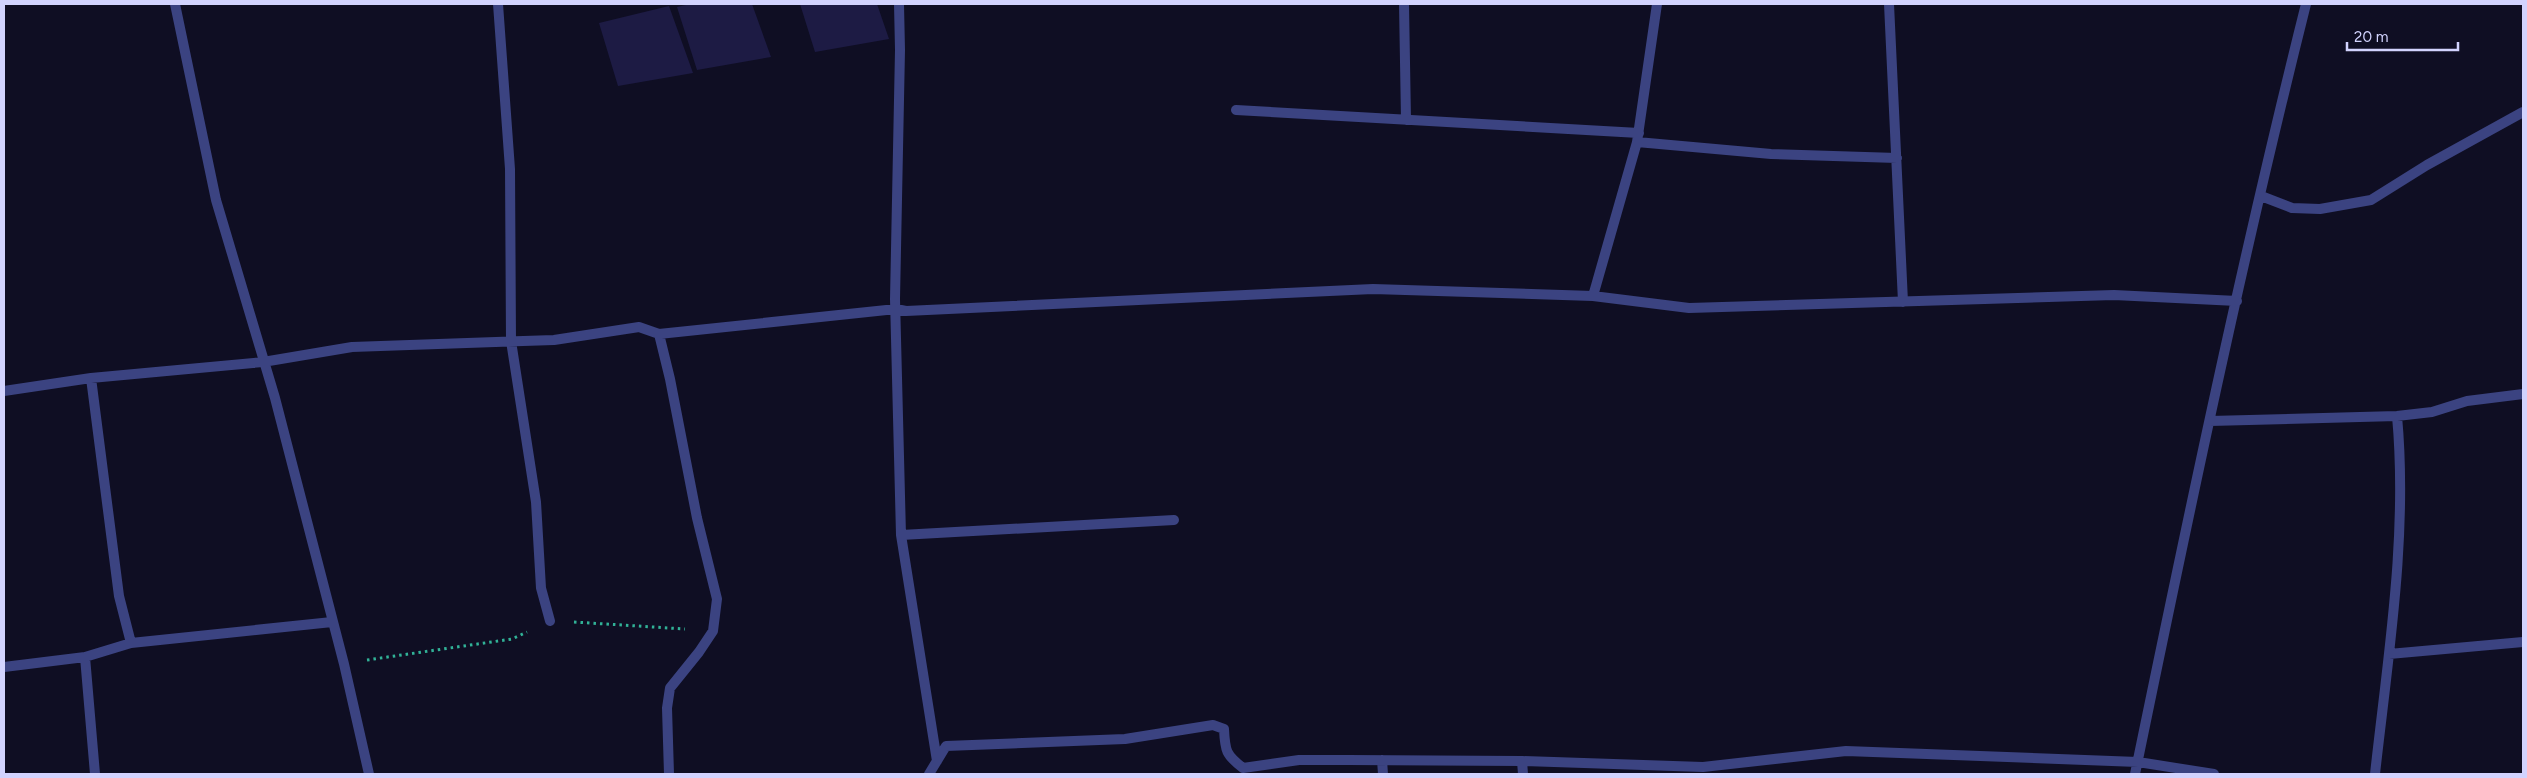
<svg xmlns="http://www.w3.org/2000/svg" width="2527" height="778" font-family="Figtree,sans-serif">
  <rect width="100%" height="100%" fill="#0f0e23"/>
  <path fill="#1d1b44" d="M690 4H752L771 57 697 70 677 7Z
    M800 4H877L889 39 815 52Z
    M669 6 693 73 618 86 599 23Z"/>
  <g fill="none" stroke-linecap="round" stroke-linejoin="round">
    <path stroke="#31b297" stroke-width="3" stroke-dasharray="2.5 4" stroke-linecap="butt" d="M574 622 685 629
      M367 660 512 639 527 632"/>
    <path stroke="#3b4381" stroke-width="10" d="M175 4 216 200 275 398 344 664 369 774
      M498 4 510 169 511 341 536 502 541 588 550 621
      M899 4 900 50 895 299 901 535 937 761
      M1404 4 1406 120
      M1889 4 1903 302
      M1236 110 1639 133
      M1637 142 1771 154 1897 158
      M2261 196 2292 208 2320 209 2371 200 2427 165 2523 112
      M1593 296 1637 142 1657 4
      M659 334 896 309 906 311 1373 289 1593 296 1689 308 2114 295 2237 301
      M91 378 119 596 131 643
      M4 391 91 378 263 362 352 347 554 340 639 327 659 334 670 379 697 518 717 599 713 631 699 652 670 688 667 708 669 774
      M2210 421 2397 416 2432 412 2467 401 2523 394
      M901 535 1174 520
      M2389 654 2523 642
      M85 657 95 774
      M4 667 85 657 131 643 332 622
      M1382 760 1383 774
      M1522 761 1523 774
      M929 774 946 746 1125 739 1213 725 1224 729C1225 751 1226 755 1243 768L1299 760H1348L1522 761 1703 767 1846 751 2138 762 2214 774
      M2135 774C2188 517 2242 259 2306 4
      M2375 774C2388 656 2408 535 2397 416"/>
  </g>
  <rect width="2527" height="778" fill="none" stroke="#d2d3fe" stroke-width="10"/>
  <path d="M2347 42v8h111v-8" fill="none" stroke="#d2d3fe" stroke-width="2.5"/>
  <text x="2354" y="42" font-size="15" fill="#d2d3fe" stroke="#0f0e23" stroke-width="4" paint-order="stroke">20 m</text>
</svg>
